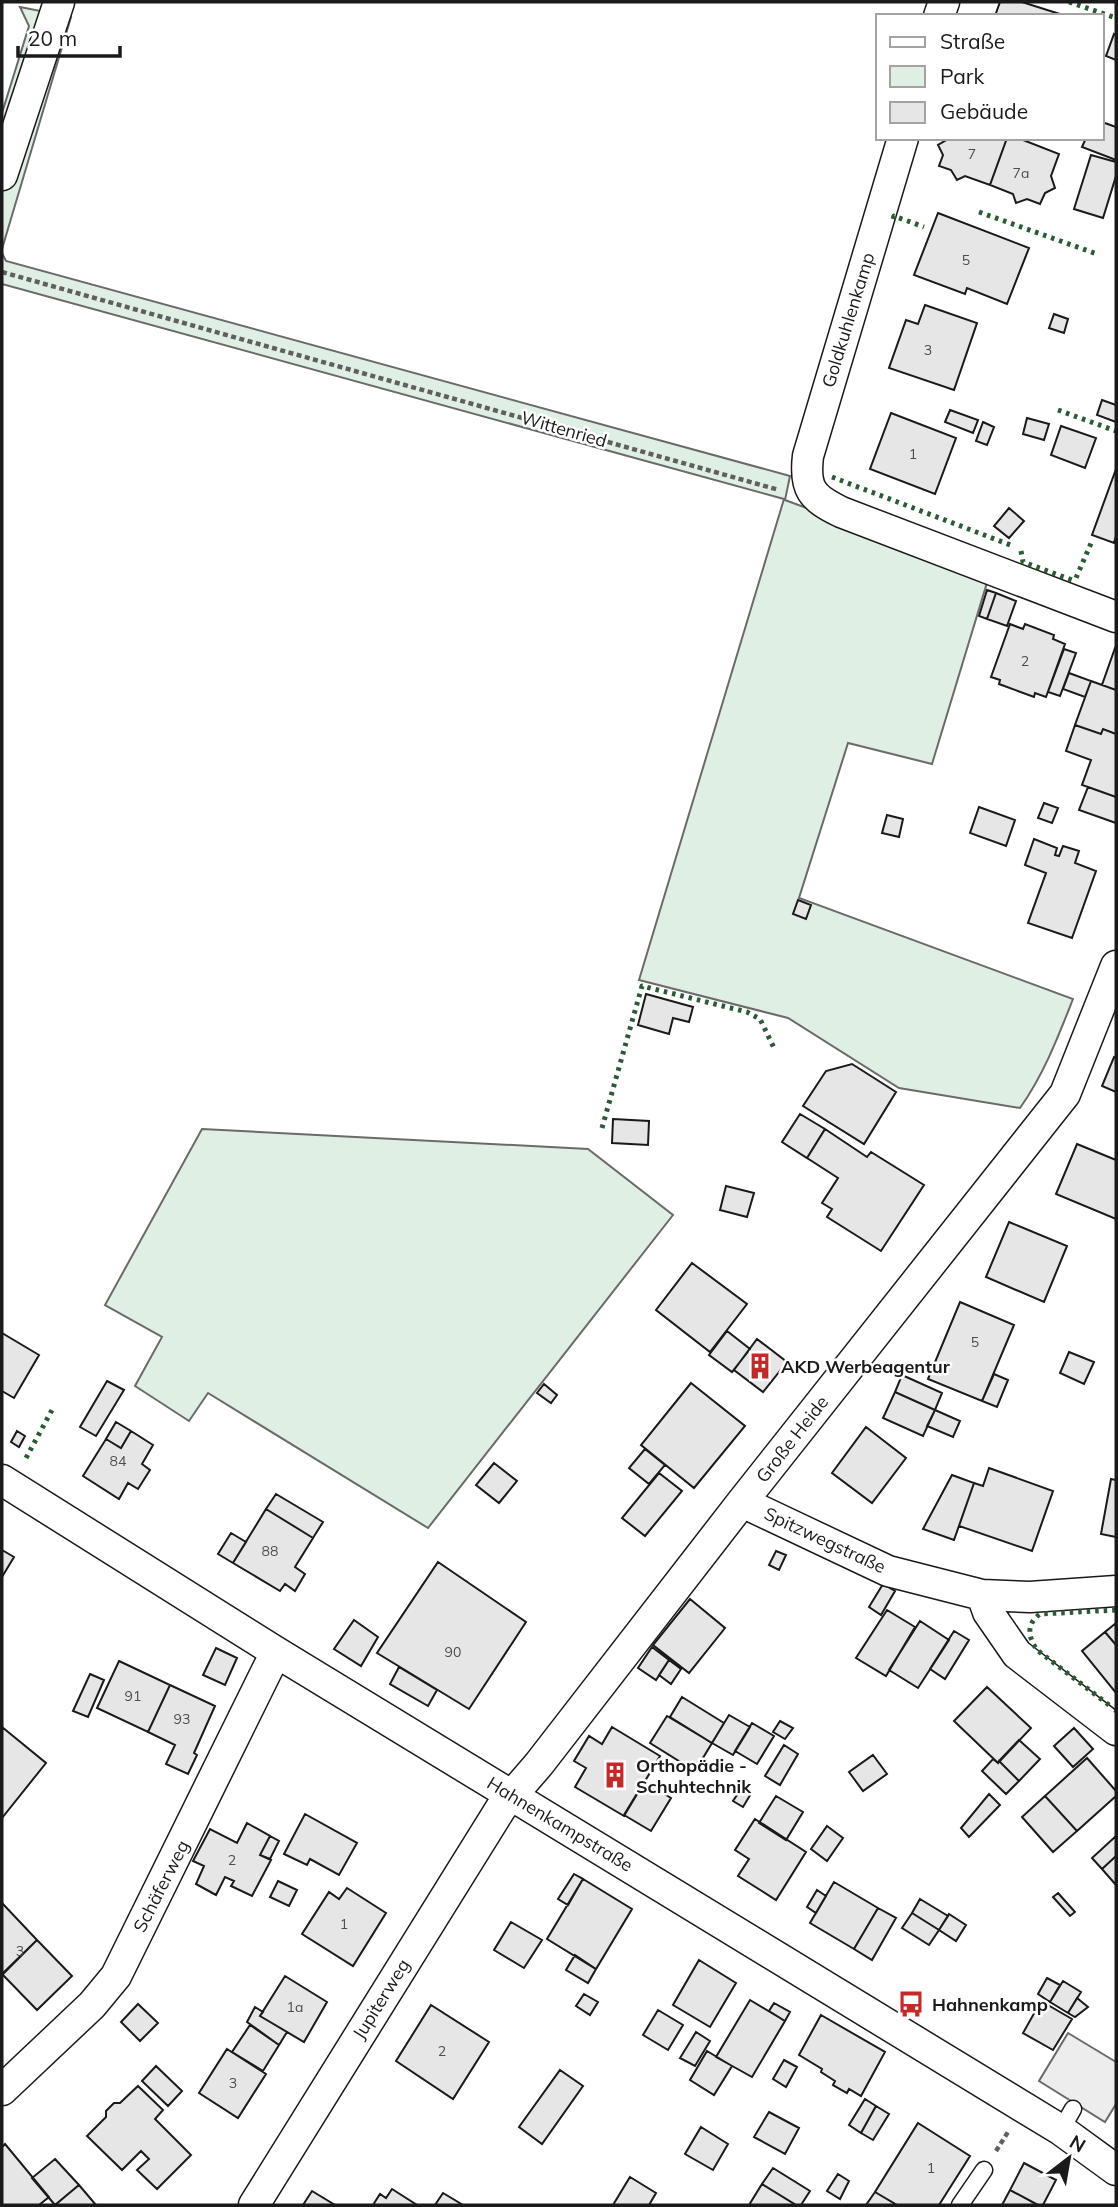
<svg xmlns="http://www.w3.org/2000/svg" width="1118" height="2207" font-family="Mulish,sans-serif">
  <rect width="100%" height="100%" fill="#fff"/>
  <path fill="#e0efe3" stroke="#6a6a6a" stroke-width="2" d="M20 7 71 17 2 249V113L29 26Z
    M2 253 6 261 790 476 785 500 989 576 932 764 848 743 799 898 1073 999C1058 1037 1044 1074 1020 1108L899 1088 788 1018 639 980 784 499 2 284Z
    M202 1129 588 1149 673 1215 428 1528 208 1393 189 1421 135 1386 162 1337 105 1305Z"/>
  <path fill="#ededed" stroke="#6a6a6a" stroke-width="2" d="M1068 2033 1116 2062V2104L1105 2122 1039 2081Z"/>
  <path fill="#e6e6e6" stroke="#1a1a1a" stroke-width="2" d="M1000 2H1022L1063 15 995 16Z
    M1114 34 1116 35V60L1106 56Z
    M1102 122 1116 127V160L1082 147 1086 138H1102Z
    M950 138H1007L990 185 965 176 957 180 951 170 939 166 943 155 938 145Z
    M1007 138H1018L1059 154 1051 176 1055 188 1045 193 1040 204 1027 199 1016 203 1013 194 990 185Z
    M1091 155 1116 162V176L1103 218 1074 209Z
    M938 213 1029 248 1007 304 967 288 965 294 914 275Z
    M925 305 977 323 954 390 889 368 906 320 918 324Z
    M1054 314 1068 319 1064 333 1049 328Z
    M1102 400 1116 405V422L1097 415Z
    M950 410 978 420 973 433 945 422Z
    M891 413 956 438 935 494 870 469Z
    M1027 418 1049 424 1044 440 1023 434Z
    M983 422 994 427 987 445 976 441Z
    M1061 426 1096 438 1085 468 1051 455Z
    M1116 469V536L1114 543 1092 535Z
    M1009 508 1024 521 1009 538 994 526Z
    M987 590 996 593 987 619 979 616Z
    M996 593 1016 601 1007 626 987 619Z
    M1010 624 1023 629 1025 624 1054 635 1053 639 1065 644 1046 697 1035 693 1034 697 999 684 1000 680 991 677Z
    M1115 648 1116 649V690L1102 685Z
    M1064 649 1076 653 1060 696 1048 692Z
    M1069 673 1091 681 1085 697 1063 689Z
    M1091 681 1116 690V734L1103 729 1101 734 1075 725Z
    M1075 725 1101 734 1103 729 1116 734V797L1082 785 1091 760 1066 751Z
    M1088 787 1116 797V823L1079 810Z
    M1044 803 1058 808 1052 823 1038 818Z
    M979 807 1015 820 1006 846 970 833Z
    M887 815 903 819 899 837 882 833Z
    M1034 839 1057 848 1055 855 1059 856 1063 846 1079 851 1075 863 1096 871 1072 938 1028 923 1046 873 1025 865Z
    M798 900 811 905 806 919 793 914Z
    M646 994 693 1007 689 1022 673 1018 669 1034 638 1025Z
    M1114 1057 1116 1058V1092L1102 1086Z
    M852 1064 896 1092 864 1144 803 1106 826 1071Z
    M800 1114 825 1129 807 1158 782 1142Z
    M613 1119 649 1121 648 1145 612 1143Z
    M825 1129 867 1157 871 1152 924 1185 881 1251 827 1217 832 1209 822 1203 838 1178 807 1158Z
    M1077 1144 1116 1160V1219L1056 1194Z
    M726 1186 754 1193 747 1217 720 1210Z
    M1009 1222 1067 1246 1044 1302 986 1277Z
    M692 1263 747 1304 710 1352 656 1310Z
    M960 1302 1014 1325 982 1401 928 1379Z
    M727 1331 750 1349 732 1372 709 1355Z
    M2 1333 39 1355 14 1398 2 1391Z
    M757 1339 787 1362 763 1392 734 1370Z
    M1069 1352 1094 1362 1084 1384 1060 1373Z
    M994 1374 1008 1380 997 1407 982 1401Z
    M902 1375 942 1393 935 1410 895 1392Z
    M107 1381 124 1390 96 1436 80 1427Z
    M691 1383 745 1426 694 1488 641 1445Z
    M544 1384 557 1395 551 1403 537 1393Z
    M895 1392 935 1410 923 1436 883 1418Z
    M935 1410 960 1421 953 1437 927 1426Z
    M116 1422 131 1431 121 1448 106 1439Z
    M866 1427 906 1458 872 1503 832 1473Z
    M17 1431 25 1436 19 1447 11 1442Z
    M131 1431 153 1445 142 1464 150 1470 138 1489 128 1483 119 1499 83 1476 106 1439 121 1448Z
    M645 1449 665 1465 649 1484 629 1468Z
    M494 1463 517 1481 499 1503 476 1485Z
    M989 1468 1053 1491 1032 1551 959 1526 974 1483 983 1486Z
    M659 1473 682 1491 645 1536 622 1518Z
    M952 1475 974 1483 954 1540 923 1529Z
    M1111 1479 1116 1480V1537L1101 1534Z
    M276 1494 323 1522 313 1538 266 1509Z
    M266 1509 313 1538 295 1567 305 1574 295 1591 285 1584 280 1591 233 1563Z
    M231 1533 246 1542 233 1563 218 1554Z
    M2 1550 14 1557 2 1577Z
    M776 1551 786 1555 779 1570 769 1565Z
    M438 1562 526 1622 469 1709 377 1653Z
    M883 1584 895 1591 881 1615 869 1607Z
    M690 1599 725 1628 689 1673 653 1645Z
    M887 1610 915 1627 886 1676 856 1658Z
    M354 1620 378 1637 361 1666 334 1649Z
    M920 1621 949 1640 918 1688 889 1670Z
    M1116 1623V1645L1105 1632Z
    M954 1631 969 1640 945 1679 930 1669Z
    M1105 1632 1116 1645V1693L1082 1651Z
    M652 1647 669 1660 656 1680 638 1668Z
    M216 1648 237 1658 225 1685 203 1675Z
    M669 1660 681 1669 671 1684 659 1675Z
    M119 1661 170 1685 148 1732 97 1708Z
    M399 1667 437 1690 428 1706 390 1684Z
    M90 1674 104 1680 88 1717 73 1711Z
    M170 1685 215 1706 194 1753 197 1755 188 1774 166 1764 175 1745 148 1732Z
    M987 1687 1031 1728 998 1763 954 1721Z
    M682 1697 724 1723 712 1743 670 1717Z
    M729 1715 750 1727 733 1755 712 1743Z
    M667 1716 712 1743 695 1771 650 1743Z
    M780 1721 793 1728 785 1739 773 1732Z
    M752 1723 774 1736 757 1764 735 1751Z
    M2 1727 46 1763 2 1818Z
    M612 1727 660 1756 624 1816 575 1787 586 1768 574 1761 589 1736 602 1744Z
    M1074 1728 1093 1749 1073 1767 1054 1746Z
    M1019 1740 1040 1759 1019 1781 999 1761Z
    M784 1745 798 1754 780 1785 765 1776Z
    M873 1755 887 1774 863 1791 849 1772Z
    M1087 1758 1116 1791V1796L1077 1831 1045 1796Z
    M993 1759 998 1763 999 1761 1019 1781 1006 1794 982 1771Z
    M644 1782 671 1798 651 1831 624 1815Z
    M743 1786 752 1792 743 1807 733 1801Z
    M989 1794 1000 1805 969 1837 961 1828Z
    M776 1796 803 1812 786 1840 759 1823Z
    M1045 1796 1077 1831 1053 1852 1022 1817Z
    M305 1814 357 1843 339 1875 310 1859 307 1865 284 1854Z
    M755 1819 806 1852 776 1900 738 1876 749 1859 735 1850Z
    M247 1823 270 1836 260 1855 271 1860 252 1896 231 1886 234 1881 225 1877 216 1895 196 1884 204 1866 193 1861 210 1829 237 1843Z
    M827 1826 843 1838 827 1861 811 1849Z
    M270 1836 279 1841 270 1859 260 1855Z
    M1116 1836V1856L1102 1869 1092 1858Z
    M1116 1856V1885L1102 1869Z
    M574 1874 583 1879 568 1905 558 1899Z
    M583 1879 632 1909 596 1969 547 1939Z
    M278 1881 297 1890 289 1906 270 1897Z
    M834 1882 878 1908 854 1949 810 1923Z
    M347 1888 386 1913 353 1966 302 1934 329 1892 339 1899Z
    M817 1890 826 1896 816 1913 807 1907Z
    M1058 1893 1075 1912 1070 1916 1053 1897Z
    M920 1899 948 1916 939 1930 912 1913Z
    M2 1903 37 1940 2 1975Z
    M878 1908 896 1918 872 1960 854 1949Z
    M912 1913 939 1930 929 1945 902 1928Z
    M949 1914 966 1925 956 1941 939 1930Z
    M511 1922 542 1940 524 1968 494 1950Z
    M37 1940 72 1976 37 2010 2 1974Z
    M575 1955 596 1969 588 1983 566 1970Z
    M699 1960 736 1983 710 2027 673 2005Z
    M285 1976 327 2002 304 2042 260 2016Z
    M1047 1978 1060 1985 1050 2002 1038 1994Z
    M1063 1981 1081 1992 1068 2013 1050 2002Z
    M584 1994 598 2002 590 2015 576 2006Z
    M1077 1998 1088 2007 1075 2017 1068 2013Z
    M750 2000 785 2021 752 2077 716 2057Z
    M1041 2001 1072 2019 1053 2050 1023 2033Z
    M774 2003 790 2012 785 2021 769 2011Z
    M138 2004 158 2023 140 2041 121 2022Z
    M431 2005 489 2042 453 2099 396 2061Z
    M255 2007 263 2012 260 2016 287 2032 279 2045 247 2022Z
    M658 2010 683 2025 668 2050 643 2035Z
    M821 2015 885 2052 861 2096 849 2089 847 2093 833 2085 835 2081 821 2072 822 2069 799 2055Z
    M250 2025 279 2045 263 2071 232 2052Z
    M696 2032 710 2041 695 2066 680 2058Z
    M227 2049 266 2074 238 2118 199 2093Z
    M707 2051 732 2066 714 2095 690 2080Z
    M784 2060 797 2067 786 2087 773 2079Z
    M156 2066 182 2091 168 2106 142 2081Z
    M560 2070 583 2086 542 2144 519 2127Z
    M138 2086 163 2110 155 2119 191 2155 157 2189 137 2170 149 2159 141 2151 122 2170 87 2136 106 2117V2111L114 2103H120Z
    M865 2099 876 2106 861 2133 849 2125Z
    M876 2106 889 2114 873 2140 861 2133Z
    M769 2112 799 2128 785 2154 754 2137Z
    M918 2123 970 2156 939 2205H897L875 2192Z
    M701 2127 728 2144 713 2170 685 2154Z
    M5 2144 49 2197 39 2205H2V2147Z
    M55 2159 79 2185 55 2205 32 2178Z
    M1024 2163 1056 2180 1043 2205H1038L1010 2190Z
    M773 2168 810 2191 801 2205H796L762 2184Z
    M838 2174 849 2181 840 2199 827 2191Z
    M630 2177 656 2193 649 2205H613Z
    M762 2184 796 2205H749Z
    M79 2185 96 2205H55Z
    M392 2189 417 2205H373L380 2194 386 2198Z
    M1010 2190 1038 2205H1002Z
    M312 2191 335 2205H303Z
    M875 2192 897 2205H866Z
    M443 2193 463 2205H435Z"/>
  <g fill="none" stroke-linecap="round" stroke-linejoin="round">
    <g stroke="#1a1a1a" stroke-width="19">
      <path id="service" d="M1061 2130 1073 2109
        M960 2205 984 2170"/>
    </g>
    <g stroke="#1a1a1a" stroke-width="33">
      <path id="minor" d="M939 16 944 2
        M903 138 808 456C804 489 812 498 841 512L1116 617
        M2 175 59 2
        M2 1480 276 1652 1061 2130 1116 2170
        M742 1502 888 1571 982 1595 1030 1597 1116 1591
        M982 1595 988 1612 1017 1654 1116 1730
        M2 2090 92 2005 116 1976 276 1652
        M254 2205 501 1808 539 1764 742 1502 1065 1094 1116 966"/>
    </g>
    <path stroke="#5f5f5f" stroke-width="4.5" stroke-dasharray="5 3.5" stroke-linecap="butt" d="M2 272 779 490
      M996 2151 1008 2132"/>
    <use href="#service" stroke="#fff" stroke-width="16"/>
    <use href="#minor" stroke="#fff" stroke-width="30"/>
    <path stroke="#2b5a34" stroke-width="5" stroke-dasharray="3.5 5" stroke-linecap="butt" d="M1069 2 1116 18
      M979 212 1097 254
      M893 219 894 216 924 227
      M1058 410 1116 431
      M832 477 1013 546
      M1021 551 1023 562 1072 580 1076 578 1092 541
      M602 1128 642 986 747 1012 760 1019 775 1050
      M26 1458 52 1410
      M1109 1705 1037 1650C1028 1637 1026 1624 1040 1614L1116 1610
      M1115 1710 1116 1711"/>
  </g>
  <defs>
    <g id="building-bare" transform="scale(2.1)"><path d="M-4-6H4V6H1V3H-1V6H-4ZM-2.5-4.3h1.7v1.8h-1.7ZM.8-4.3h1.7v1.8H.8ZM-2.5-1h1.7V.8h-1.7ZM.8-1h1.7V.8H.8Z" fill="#c62828" stroke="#fff" stroke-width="2.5" paint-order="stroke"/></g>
    <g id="bus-bare" transform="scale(2.1)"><path d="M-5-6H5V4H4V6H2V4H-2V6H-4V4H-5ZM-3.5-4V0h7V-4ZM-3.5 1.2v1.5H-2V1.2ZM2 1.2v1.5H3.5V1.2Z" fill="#c62828" stroke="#fff" stroke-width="2.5" paint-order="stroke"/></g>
  </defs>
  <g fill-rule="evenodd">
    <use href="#building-bare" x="760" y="1366"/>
    <use href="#building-bare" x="615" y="1775"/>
    <use href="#bus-bare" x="911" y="2004"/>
  </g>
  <g text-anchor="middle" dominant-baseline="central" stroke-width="5" stroke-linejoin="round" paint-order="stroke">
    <g font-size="14" fill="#4d4d4d">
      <text x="972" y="154">7</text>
      <text x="1021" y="173">7a</text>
      <text x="966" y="260">5</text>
      <text x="928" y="350">3</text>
      <text x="913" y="454">1</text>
      <text x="1025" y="661">2</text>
      <text x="975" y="1342">5</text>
      <text x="118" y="1461">84</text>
      <text x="270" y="1551">88</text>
      <text x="453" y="1652">90</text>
      <text x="133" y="1696">91</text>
      <text x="182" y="1719">93</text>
      <text x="232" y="1860">2</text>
      <text x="344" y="1924">1</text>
      <text x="20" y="1951">3</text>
      <text x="295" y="2007">1a</text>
      <text x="442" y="2051">2</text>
      <text x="233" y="2083">3</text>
      <text x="931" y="2168">1</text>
    </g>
    <g font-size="18" fill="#1a1a1a" stroke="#fff">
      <text transform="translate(848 320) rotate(-73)">Goldkuhlenkamp</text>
      <text transform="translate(564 429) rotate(16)">Wittenried</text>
      <text transform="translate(792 1439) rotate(-52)">Große Heide</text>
      <text transform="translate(825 1540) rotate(25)">Spitzwegstraße</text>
      <text transform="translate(560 1824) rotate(31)">Hahnenkampstraße</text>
      <text transform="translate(161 1886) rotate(-63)">Schäferweg</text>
      <text transform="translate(381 1999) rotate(-58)">Jupiterweg</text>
    </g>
    <g font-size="18" font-weight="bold" fill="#1a1a1a" stroke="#fff" text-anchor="start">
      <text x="781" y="1366">AKD Werbeagentur</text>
      <text x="636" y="1765">Orthopädie -<tspan x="636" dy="21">Schuhtechnik</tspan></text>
      <text x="932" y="2004">Hahnenkamp</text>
    </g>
  </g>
  <rect width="1118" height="2207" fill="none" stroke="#1a1a1a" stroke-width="7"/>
  <rect x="876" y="14" width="228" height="126" fill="#ffffff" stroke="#a3a3a3" stroke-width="2"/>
  <rect x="890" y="37" width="35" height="10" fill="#ffffff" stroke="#a3a3a3" stroke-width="2"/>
  <text x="940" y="49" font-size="21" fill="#1a1a1a">Straße</text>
  <rect x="890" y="66" width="35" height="21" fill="#e0efe3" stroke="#a3a3a3" stroke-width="2"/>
  <text x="940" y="84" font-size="21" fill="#1a1a1a">Park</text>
  <rect x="890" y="102" width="35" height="21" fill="#e6e6e6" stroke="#a3a3a3" stroke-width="2"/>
  <text x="940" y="119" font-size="21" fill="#1a1a1a">Gebäude</text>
  <g transform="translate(1069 2158) rotate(31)" stroke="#ffffff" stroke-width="5" paint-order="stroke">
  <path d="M0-5L12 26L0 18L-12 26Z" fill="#1a1a1a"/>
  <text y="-10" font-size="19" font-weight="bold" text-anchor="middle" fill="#1a1a1a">N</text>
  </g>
  <path d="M18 46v10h102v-10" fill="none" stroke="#1a1a1a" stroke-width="3.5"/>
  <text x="28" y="46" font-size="21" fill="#1a1a1a" stroke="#ffffff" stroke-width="5" paint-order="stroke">20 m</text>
</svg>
